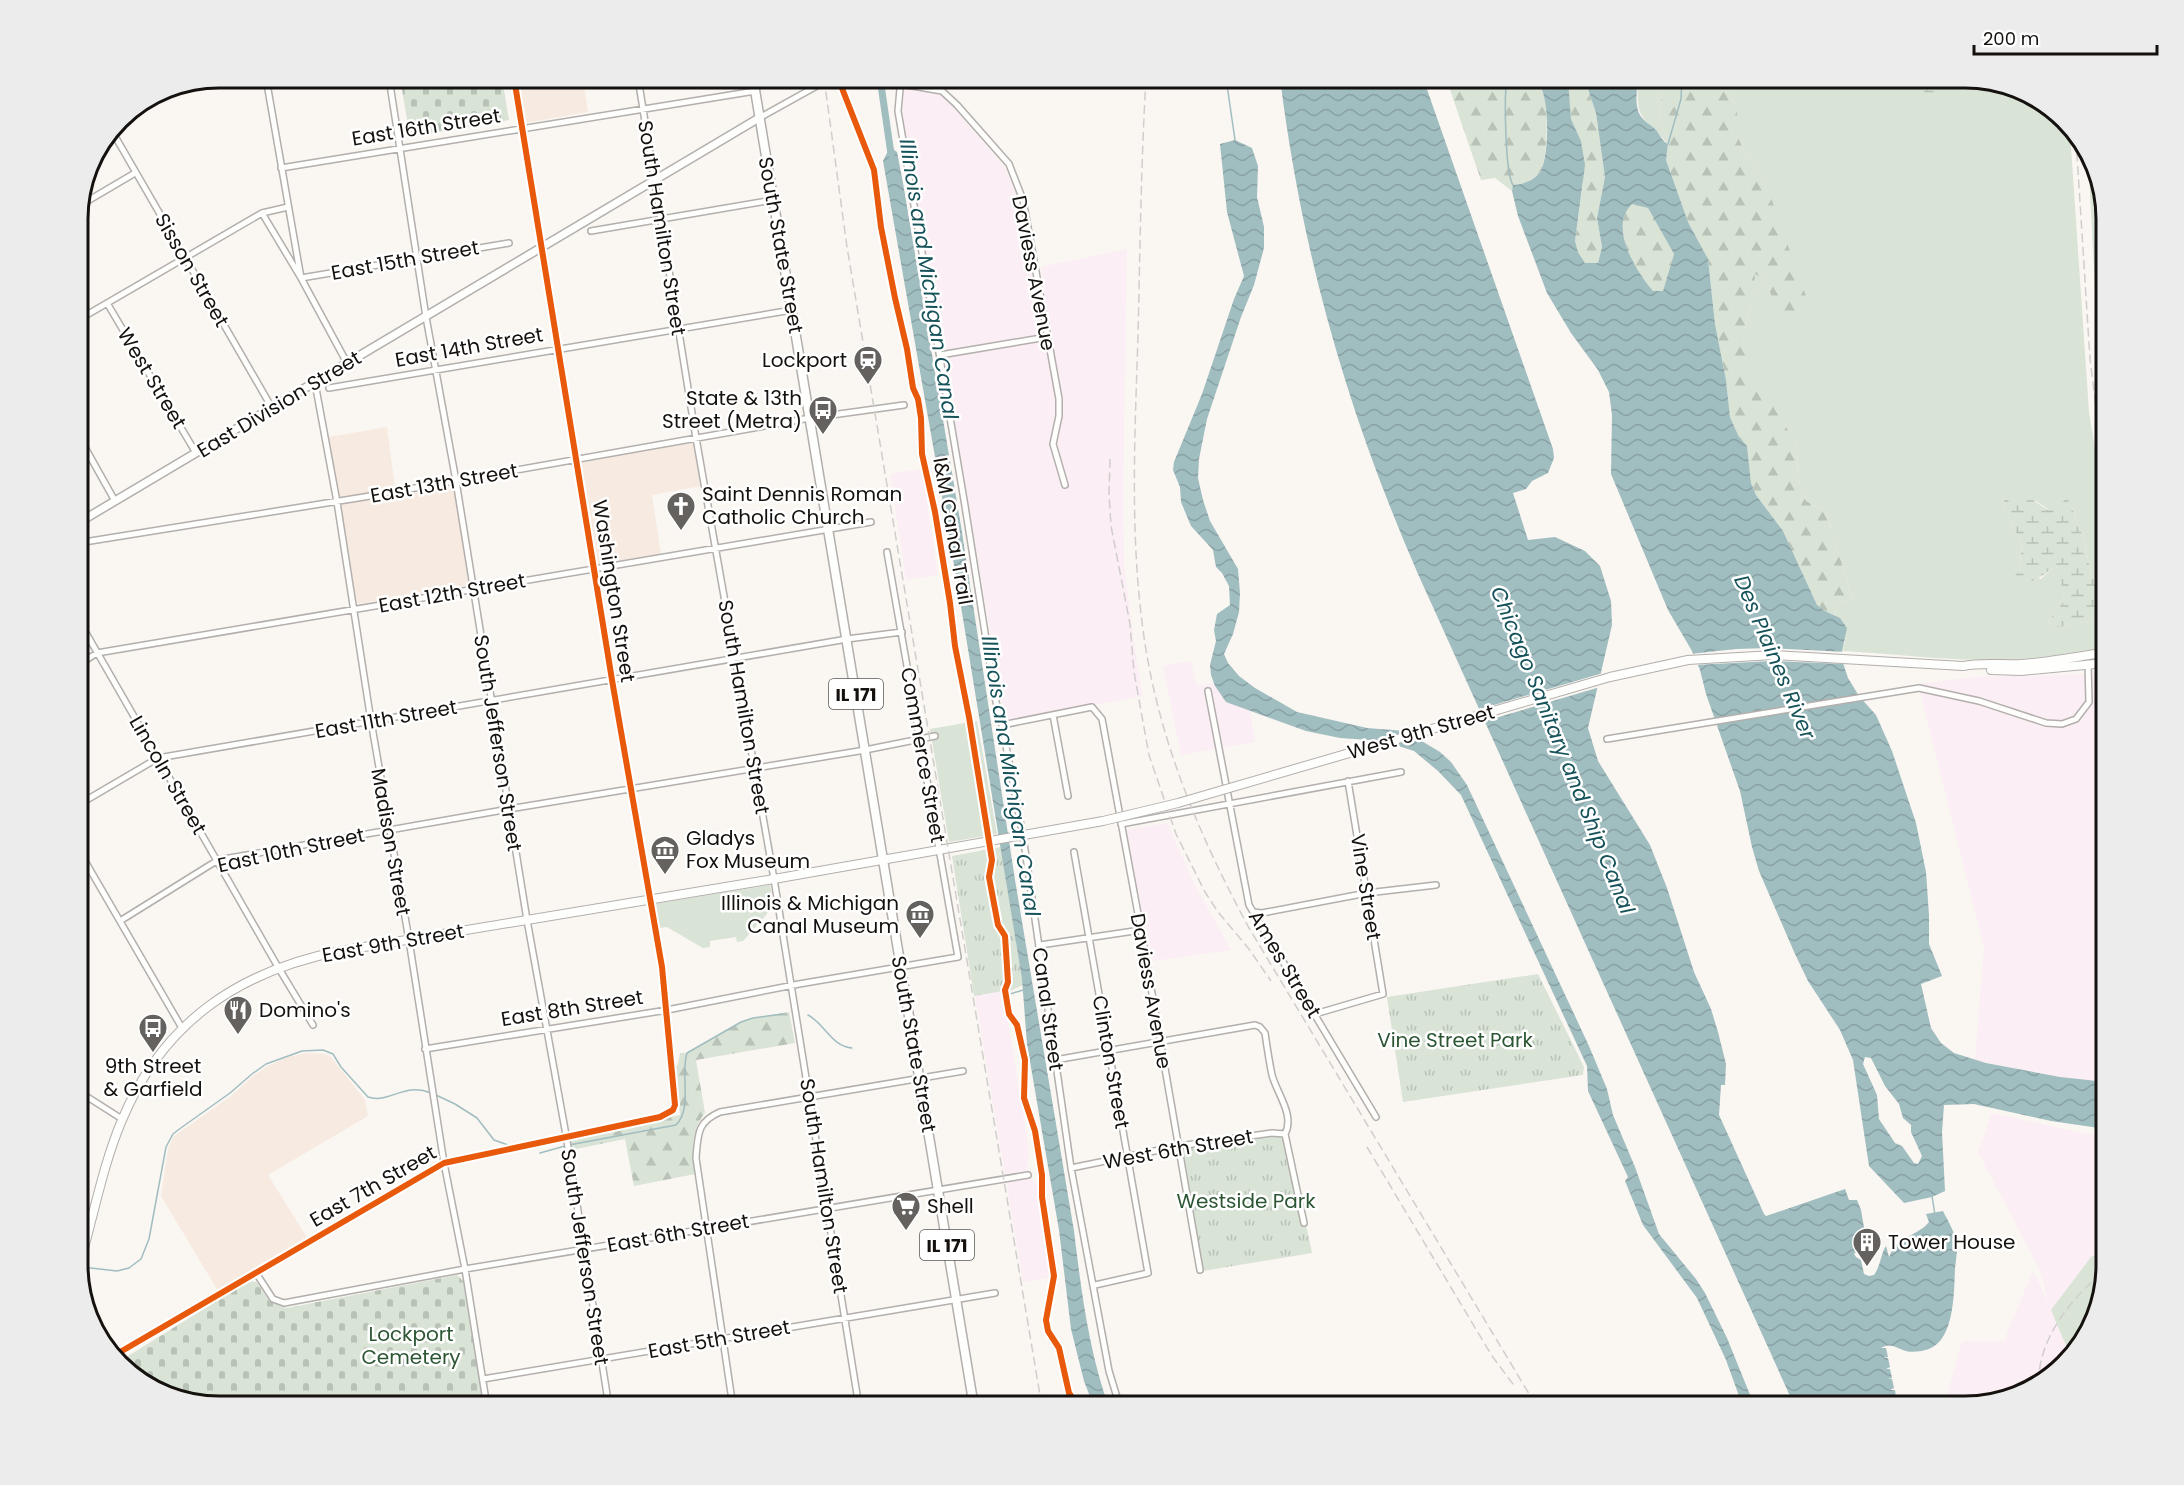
<svg xmlns="http://www.w3.org/2000/svg" width="2184" height="1485" font-family="Poppins,sans-serif">
  <defs>
    <pattern id="forest-firs" width="22" height="20" patternUnits="userSpaceOnUse" patternTransform="scale(1.5)"><rect width="22" height="20" fill="#d9e3d6"/><path d="M5 1l3.5 6h-7zM16 11l3.5 6h-7z" fill="#b9c2b6"/></pattern>
    <pattern id="wetland-marsh" width="20" height="14" patternUnits="userSpaceOnUse" patternTransform="scale(1.5)"><rect width="20" height="14" fill="#d9e3d6"/><path d="M1 5h8M5 5V1M11 12h8M15 12V8" fill="none" stroke="#b9c2b6"/></pattern>
    <pattern id="cemetery-stones" width="16" height="16" patternUnits="userSpaceOnUse" patternTransform="scale(1.5)"><rect width="16" height="16" fill="#d9e3d6"/><path d="M2 7V4a2 2 0 0 1 4 0v3zM10 15v-3a2 2 0 0 1 4 0v3z" fill="#b9c2b6"/></pattern>
    <pattern id="park-tufts" width="24" height="20" patternUnits="userSpaceOnUse" patternTransform="scale(1.5)"><rect width="24" height="20" fill="#d9e3d6"/><path d="M3 7l-1-3M5 7V3M7 7l1-3M15 17l-1-3M17 17v-4M19 17l1-3" fill="none" stroke="#b9c2b6"/></pattern>
    <pattern id="water-waves" width="16" height="10" patternUnits="userSpaceOnUse" patternTransform="scale(1.5)"><rect width="16" height="10" fill="#a0bdc0"/><path d="M0 5q4-4 8 0t8 0" fill="none" stroke="#89a1a4"/></pattern>
  </defs>
  <rect width="100%" height="100%" fill="#faf6f2"/>
  <path fill="#fbeef4" d="M902 87 940 94 953 107 1004 167 1021 201 1043 334 943 350 904 127Z
    M1127 249 1123 498 1124 565 1136 657 1143 696 1005 721 944 358 1051 340 1041 267Z
    M922 469 938 575 906 580 890 474Z
    M1191 661 1197 686 1226 681 1248 699 1255 742 1181 755 1163 666Z
    M2106 674V1085L2097 1081 2060 1077 1975 1060 1984 947 1918 684 1974 677Z
    M1167 823 1195 885 1231 950 1145 962 1120 831Z
    M1003 991 1028 1144 1029 1154 1026 1173 1037 1184 1055 1277 1023 1282 975 996Z
    M1992 1113 2106 1138V1249L2091 1257 2063 1339 2070 1355 2028 1392 1965 1407H1944L1962 1341H2004L2033 1271 2049 1304 2040 1270 1978 1152Z"/>
  <path fill="#f7ebe1" d="M517 78H583L588 112 525 123Z
    M387 427 396 495 454 485 469 586 357 604 328 437Z
    M695 442 702 486 652 495 661 554 598 565 580 462Z
    M308 1053 325 1054 331 1057 365 1100 368 1116 268 1175 308 1239 218 1291 161 1196 168 1149 174 1136 231 1096 252 1077 266 1067 290 1056Z"/>
  <path fill="#d9e3d6" d="M1638 78H1663L1660 118 1668 144C1641 114 1636 122 1638 78Z
    M1719 78H1919L1920 83 1943 90 1947 78H1965L2043 102 2070 133 2089 412 2106 518V595L2091 574 2084 539 2074 515 2072 506 2063 504 2056 510H2049L2036 501 2004 500 2005 509 2022 545 2019 572 2041 579 2053 567 2060 568 2064 601 2048 622 2049 627C2071 628 2085 618 2106 621V647C2071 653 2036 659 2000 660 1948 661 1895 654 1843 651 1846 635 1850 624 1834 615L1838 605 1852 597 1826 512 1806 501 1797 476 1798 447 1749 367 1743 336 1753 298 1754 273 1766 279 1780 322 1765 181 1746 155 1737 135V108Z
    M2088 153 2091 157 2106 219V415L2098 347Z
    M977 721 997 834 949 842 930 729Z
    M770 885 774 906 743 941 737 942 736 937 710 941V947L703 948 667 927 659 928 654 904Z
    M2106 1249V1266L2085 1334 2081 1335 2078 1344 2080 1346 2070 1355 2051 1310 2091 1257Z"/>
  <path fill="url(#forest-firs)" d="M1446 78C1461 78 1519 75 1530 79 1539 83 1543 91 1545 101 1548 113 1547 160 1541 170 1536 179 1523 185 1513 185L1512 191 1495 178 1481 180Z
    M1567 78H1586L1587 86 1596 113 1605 177 1597 218 1602 247 1598 263H1585L1578 252 1575 241 1583 183 1581 141 1571 119Z
    M1663 78H1719L1737 108V135L1746 155 1765 181 1807 299C1805 317 1806 322 1789 330L1780 323 1766 279 1755 274 1753 298 1743 336 1750 367 1798 447 1797 476 1806 501 1826 512 1852 597 1838 605 1834 615 1825 611 1817 605 1783 531 1756 495 1751 483 1747 447 1739 437 1730 417 1726 380 1715 324 1708 259 1688 222 1666 160 1668 144 1660 118Z
    M1632 203 1648 208 1674 254 1663 291H1653C1636 271 1608 227 1632 203Z
    M789 1012 795 1043 696 1060 705 1113C690 1131 692 1152 695 1174L634 1186 625 1139 571 1150 569 1138 680 1115 674 1066 678 1065 680 1053H687L741 1022 753 1018Z"/>
  <path fill="url(#wetland-marsh)" d="M1919 78H1947L1943 90 1935 97 1925 95Z
    M2023 494 2048 510H2056L2066 498 2071 500 2074 515 2084 539 2091 574 2106 595V621C2086 618 2071 628 2049 627L2048 622 2064 601 2059 568 2053 567C2038 581 2030 583 2009 585L2007 582 2019 572 2022 545 2005 509 2004 500 2012 495Z"/>
  <path fill="url(#cemetery-stones)" d="M400 78H502L509 120 410 137Z
    M457 1275 463 1281 484 1407H219L141 1383 120 1361 249 1281 257 1282 269 1301 287 1308Z"/>
  <path fill="url(#park-tufts)" d="M1001 847 1023 985 1006 993 1003 991 974 996 952 856Z
    M1538 974 1584 1067 1583 1075 1403 1102 1387 997Z
    M1286 1129 1312 1253 1203 1271 1182 1142Z"/>
  <path fill="url(#water-waves)" fill-rule="evenodd" d="M1280 78H1423L1553 449 1554 458 1548 473 1532 481 1526 489 1513 493 1528 540 1555 537 1585 551 1600 566 1611 601 1612 625 1588 728 1598 761 1650 845 1667 888 1694 972 1711 1009 1718 1032 1726 1064 1725 1085H1721L1719 1115 1764 1214 1766 1216 1845 1189 1849 1200H1857L1861 1210 1866 1239 1865 1243 1855 1245 1856 1252 1854 1254 1856 1257 1861 1260 1864 1274 1869 1276 1874 1275C1881 1265 1881 1253 1886 1246L1889 1257C1891 1254 1891 1251 1893 1248 1902 1237 1922 1232 1929 1222L1926 1214 1943 1211C1948 1221 1956 1234 1957 1245 1957 1253 1956 1261 1955 1268 1954 1291 1955 1339 1929 1349 1923 1351 1913 1353 1906 1351 1896 1348 1891 1342 1881 1348H1886L1888 1357 1883 1358H1888L1890 1367 1886 1369H1890L1892 1378 1888 1379H1892L1894 1388 1890 1390H1895L1896 1398 1892 1400H1897L1898 1407H1795L1418 574C1347 411 1302 254 1280 78Z
    M1526 78H1567L1568 80 1571 119 1581 141 1585 165 1575 241 1578 252 1585 263H1598L1602 247 1597 218 1605 177 1596 113 1587 86 1586 78H1638C1637 92 1633 110 1644 120 1648 124 1652 126 1656 130 1660 135 1662 141 1668 144L1666 160 1671 174 1688 222 1708 259 1715 324 1726 380 1730 417 1739 437 1747 446 1751 483 1756 495 1783 531 1817 605 1825 611 1840 618 1847 628 1841 657 1848 678 1859 696 1876 715 1892 751 1916 823 1926 872 1929 915V944L1942 976 1921 984 1931 1028 1941 1043 1954 1053 1986 1063 2060 1077 2097 1081 2106 1085V1129L2051 1121 1974 1104 1944 1105 1942 1132 1945 1191 1932 1197 1904 1203 1869 1166 1853 1060 1840 1030 1808 981 1795 954 1759 871 1752 847 1740 791 1706 694 1700 670 1692 651 1668 610 1611 474 1612 415 1609 392 1598 370 1571 333 1547 293 1518 216 1512 191 1513 185C1523 185 1537 179 1541 170 1549 155 1550 98 1539 85 1536 82 1530 80 1526 78ZM1632 204 1648 208 1674 254 1663 291H1653C1636 271 1608 227 1632 204ZM1865 1057 1871 1058 1885 1086 1899 1104 1903 1118 1911 1125V1132L1922 1156 1918 1164 1914 1163 1902 1146 1895 1143 1879 1119 1877 1095 1863 1064Z
    M1235 140 1252 148 1258 166 1257 197 1264 227V248L1254 285 1241 317 1207 419 1199 459 1198 478 1203 500 1210 521 1238 569 1240 593 1239 612 1233 634 1224 654 1228 663 1239 676 1255 688 1297 712 1367 728 1405 731 1440 752 1451 762 1467 785 1589 1046 1607 1089 1613 1115 1635 1167 1659 1234 1696 1279 1705 1293 1727 1338 1755 1407H1743L1726 1360 1697 1298 1643 1225 1625 1181 1628 1177 1588 1091 1587 1066 1461 795 1438 771 1414 751 1383 741 1340 738 1306 731 1226 702 1215 686 1211 675 1210 665 1216 641 1214 630 1217 614 1230 605 1229 586 1222 573 1216 567 1213 550 1191 526 1181 502 1180 487 1173 470 1174 462 1202 394 1234 299 1244 276 1227 212 1220 144Z
    M890 147 897 152 903 183 961 526 1015 880 1074 1231C1081 1289 1089 1353 1109 1407H1094L1084 1381 1071 1329 1059 1230 1027 1044 1022 979 957 582 883 161Z"/>
  <path fill="#faf6f2" d="M1770 648 1846 652V664L1770 661 1695 665 1690 654 1736 649Z
    M1603 673 1600 687 1482 722 1477 710Z"/>
  <g fill="none" stroke-linecap="round" stroke-linejoin="round">
    <path stroke="#a0bdc0" stroke-width="1.5" d="M1226 78 1235 140
      M1507 78C1504 95 1505 173 1513 185
      M1668 144 1681 99 1682 78
      M1007 995 1023 990
      M808 1015C825 1024 831 1046 852 1048
      M436 1095 455 1104 477 1118 494 1140 508 1145
      M569 1145 676 1125C693 1108 680 1074 687 1053L741 1022 753 1018 783 1014
      M540 1153 565 1146
      M1932 1196 1935 1215
      M82 1267 117 1271 129 1268 141 1259 149 1239 166 1147 173 1134 178 1130 230 1093 252 1074 266 1064 302 1051 323 1050 333 1054 341 1067 368 1097C389 1104 404 1082 431 1093"/>
    <path stroke="#a0bdc0" stroke-width="7" d="M880 78 891 154"/>
    <g stroke="#b2afac" stroke-width="8">
      <path id="minor" d="M266 78 301 278 509 243
        M389 78 426 317 456 481 527 920 566 1135 609 1407
        M638 78 696 438 774 879 859 1407
        M901 78 898 111 965 506 996 702 1002 725 1023 836 1071 1168 1109 1371 1120 1407
        M901 84 942 91 957 105 1009 164 1023 200 1059 399V416L1053 444 1065 485
        M759 118 831 78
        M112 131 272 408
        M281 168 755 91
        M79 206 135 173
        M262 213 301 278 347 363
        M591 231 773 200
        M107 303 196 453
        M78 320 262 213 288 207
        M940 355 1047 337
        M315 383 337 502 371 721 409 940 444 1163 465 1269 487 1407
        M329 388 792 310
        M78 435 115 501
        M78 543 364 497 810 418 904 405
        M78 619 278 967 313 1025
        M78 665 97 653 871 522
        M1208 691 1249 905 1376 1117
        M1053 715 1068 796
        M1002 725 1092 707 1102 719 1141 930 1200 1270
        M1607 739 1919 688 1979 701 2046 723 2062 724 2076 719 2089 702 2088 663
        M78 805 158 758 847 639 902 632
        M1121 824 1401 772
        M78 849 182 1028
        M1074 852 1148 1273 1095 1285
        M1253 912 1262 913 1367 893 1436 885
        M120 921 218 860 509 809 865 750 935 736
        M1040 945 1141 930
        M1315 1014 1383 994 1348 781
        M425 1049 667 1010 799 984 958 957 887 552
        M1055 1060 1255 1025 1260 1027 1265 1033C1267 1047 1269 1061 1272 1075 1277 1094 1295 1115 1285 1134L1304 1223
        M78 1091 122 1119
        M1071 1168 1179 1146 1272 1133 1285 1134
        M256 1273 273 1299 284 1303 465 1269 1028 1175
        M115 1355 444 1163 660 1117 673 1110 675 1105 662 967 612 680 514 78
        M483 1379 995 1293
        M733 1407 696 1158C698 1134 697 1122 720 1112L963 1071
        M997 1407 1019 1404"/>
    </g>
    <g stroke="#b2afac" stroke-width="10">
      <path id="tertiary" d="M78 523 759 118"/>
    </g>
    <g stroke="#b2afac" stroke-width="10">
      <path id="secondary" d="M1963 666C1982 662 2002 665 2021 664 2049 662 2078 657 2106 652
        M1991 670 2021 671 2106 663
        M78 1269C93 1220 102 1167 122 1120 163 1022 239 971 340 951L774 879 1103 821"/>
    </g>
    <g stroke="#b2afac" stroke-width="11">
      <path id="primary" d="M753 78 974 1407"/>
    </g>
    <use href="#minor" stroke="#fefefd" stroke-width="5"/>
    <use href="#tertiary" stroke="#fefefd" stroke-width="7"/>
    <use href="#secondary" stroke="#fefefd" stroke-width="8"/>
    <use href="#primary" stroke="#fefefd" stroke-width="8"/>
    <path stroke="#d0cecd" stroke-width="1.5" stroke-dasharray="9 4.5" stroke-linecap="butt" d="M824 78 847 247 1042 1407
      M1146 78C1141 164 1140 250 1138 336 1135 431 1130 527 1142 622 1155 731 1197 832 1249 928L1537 1407
      M2076 139 2090 359 2106 487
      M1110 459 1109 494 1111 526 1130 624 1134 672 1149 755 1176 834 1205 892 1218 912 1249 949 1271 981
      M1367 1147 1492 1356 1516 1388
      M2038 1383C2040 1336 2070 1300 2104 1271"/>
    <g stroke="#b2afac" stroke-width="10" stroke-linecap="butt">
      <path id="secondary-bridge" d="M1103 821 1178 803 1610 677 1688 660 1773 655 1963 666"/>
    </g>
    <use href="#secondary-bridge" stroke="#fefefd" stroke-width="8"/>
    <g stroke="#fff" stroke-width="10">
      <path id="cycleway" d="M838 78 874 170 881 227 895 298 907 349 913 388 918 399 921 418 922 454 935 512 950 603 955 646 969 717 992 860 989 877 998 925 1005 936 1008 982 1005 990 1009 1014 1017 1025 1025 1060 1024 1098 1035 1131 1042 1175V1197L1054 1276 1046 1320 1048 1331 1059 1348 1069 1393 1079 1407
        M115 1355 444 1163 660 1117 673 1110 675 1105 662 967 612 680 514 78"/>
    </g>
    <use href="#cycleway" stroke="#e8590c" stroke-width="6"/>
  </g>
  <defs>
    <g id="station-pin" transform="scale(1.5)"><path d="M0 17L-7.5 6A9.5 9.5 0 1 1 7.5 6Z" fill="#64615e" stroke="#fff"/><path d="M-3-6H3Q5-6 5-4V2Q5 4 3 4L4.5 6H3L1.5 4h-3L-3 6H-4.5L-3 4Q-5 4-5 2V-4Q-5-6-3-6ZM-3.5-4v3h7v-3ZM-3.5 1v1.5H-2V1ZM2 1v1.5H3.5V1Z" fill="#fff"/></g>
    <g id="bus-pin" transform="scale(1.5)"><path d="M0 17L-7.5 6A9.5 9.5 0 1 1 7.5 6Z" fill="#64615e" stroke="#fff"/><path d="M-5-6H5V4H4V6H2V4H-2V6H-4V4H-5ZM-3.5-4V0h7V-4ZM-3.5 1.2v1.5H-2V1.2ZM2 1.2v1.5H3.5V1.2Z" fill="#fff"/></g>
    <g id="church-pin" transform="scale(1.5)"><path d="M0 17L-7.5 6A9.5 9.5 0 1 1 7.5 6Z" fill="#64615e" stroke="#fff"/><path d="M-1.2-6h2.4v3.5h3.3v2.4h-3.3V6h-2.4V-.1h-3.3v-2.4h3.3Z" fill="#fff"/></g>
    <g id="museum-pin" transform="scale(1.5)"><path d="M0 17L-7.5 6A9.5 9.5 0 1 1 7.5 6Z" fill="#64615e" stroke="#fff"/><path d="M0-6L6-3V-2H-6V-3ZM-5-1h2V3h-2ZM-1-1h2V3h-2ZM3-1h2V3H3ZM-6 4H6V6H-6Z" fill="#fff"/></g>
    <g id="restaurant-pin" transform="scale(1.5)"><path d="M0 17L-7.5 6A9.5 9.5 0 1 1 7.5 6Z" fill="#64615e" stroke="#fff"/><path d="M-5-6h1v4h1v-4h1v4h1v-4h1v5L-1.5 .5V6h-2V.5L-5-1ZM5-6V6H3V1.5H1.5Q1.5-4 5-6Z" fill="#fff"/></g>
    <g id="supermarket-pin" transform="scale(1.5)"><path d="M0 17L-7.5 6A9.5 9.5 0 1 1 7.5 6Z" fill="#64615e" stroke="#fff"/><path d="M-6-5.5h2.5l.6 2H6L4.5 2H-2.5L-4.4-4H-6ZM-1.5 3.2a1.3 1.3 0 1 0 .1 0ZM3 3.2a1.3 1.3 0 1 0 .1 0Z" fill="#fff"/></g>
    <g id="building-pin" transform="scale(1.5)"><path d="M0 17L-7.5 6A9.5 9.5 0 1 1 7.5 6Z" fill="#64615e" stroke="#fff"/><path d="M-4-6H4V6H1V3H-1V6H-4ZM-2.5-4.3h1.7v1.8h-1.7ZM.8-4.3h1.7v1.8H.8ZM-2.5-1h1.7V.8h-1.7ZM.8-1h1.7V.8H.8Z" fill="#fff"/></g>
  </defs>
  <g fill-rule="evenodd">
    <use href="#station-pin" x="868" y="360"/>
    <use href="#bus-pin" x="823" y="410"/>
    <use href="#church-pin" x="681" y="506"/>
    <use href="#museum-pin" x="665" y="850"/>
    <use href="#museum-pin" x="920" y="914"/>
    <use href="#restaurant-pin" x="238" y="1010"/>
    <use href="#bus-pin" x="153" y="1028"/>
    <use href="#supermarket-pin" x="906" y="1206"/>
    <use href="#building-pin" x="1867" y="1242"/>
  </g>
  <g text-anchor="middle" dominant-baseline="central" stroke-width="5" stroke-linejoin="round" paint-order="stroke">
    <g fill="#fff" stroke="#5a5856" stroke-width="1.5">
      <rect x="829" y="679" width="54" height="30" rx="4.5"/>
      <rect x="920" y="1230" width="54" height="30" rx="4.5"/>
    </g>
    <g font-size="18" font-weight="bold" fill="#14110e">
      <text x="856" y="694">IL 171</text>
      <text x="947" y="1245">IL 171</text>
    </g>
    <g font-size="20" fill="#14110e" stroke="#fff">
      <text transform="translate(426 127) rotate(-9)">East 16th Street</text>
      <text transform="translate(662 228) rotate(81)">South Hamilton Street</text>
      <text transform="translate(781 245) rotate(80)">South State Street</text>
      <text transform="translate(405 260) rotate(-10)">East 15th Street</text>
      <text transform="translate(192 270) rotate(60)">Sisson Street</text>
      <text transform="translate(1034 273) rotate(79)">Daviess Avenue</text>
      <text transform="translate(469 347) rotate(-10)">East 14th Street</text>
      <text transform="translate(152 378) rotate(59)">West Street</text>
      <text transform="translate(279 404) rotate(-31)">East Division Street</text>
      <text transform="translate(444 483) rotate(-10)">East 13th Street</text>
      <text transform="translate(953 531) rotate(80)">I&amp;M Canal Trail</text>
      <text transform="translate(614 591) rotate(81)">Washington Street</text>
      <text transform="translate(452 593) rotate(-10)">East 12th Street</text>
      <text transform="translate(744 707) rotate(80)">South Hamilton Street</text>
      <text transform="translate(386 719) rotate(-10)">East 11th Street</text>
      <text transform="translate(1421 732) rotate(-16)">West 9th Street</text>
      <text transform="translate(498 743) rotate(81)">South Jefferson Street</text>
      <text transform="translate(923 755) rotate(80)">Commerce Street</text>
      <text transform="translate(168 775) rotate(60)">Lincoln Street</text>
      <text transform="translate(391 842) rotate(80)">Madison Street</text>
      <text transform="translate(291 850) rotate(-12)">East 10th Street</text>
      <text transform="translate(1366 887) rotate(81)">Vine Street</text>
      <text transform="translate(393 943) rotate(-10)">East 9th Street</text>
      <text transform="translate(1285 964) rotate(59)">Ames Street</text>
      <text transform="translate(1151 991) rotate(80)">Daviess Avenue</text>
      <text transform="translate(572 1008) rotate(-9)">East 8th Street</text>
      <text transform="translate(1048 1009) rotate(82)">Canal Street</text>
      <text transform="translate(914 1044) rotate(80)">South State Street</text>
      <text transform="translate(1111 1062) rotate(80)">Clinton Street</text>
      <text transform="translate(1178 1149) rotate(-10)">West 6th Street</text>
      <text transform="translate(373 1186) rotate(-30)">East 7th Street</text>
      <text transform="translate(824 1186) rotate(81)">South Hamilton Street</text>
      <text transform="translate(678 1233) rotate(-10)">East 6th Street</text>
      <text transform="translate(585 1257) rotate(81)">South Jefferson Street</text>
      <text transform="translate(719 1339) rotate(-10)">East 5th Street</text>
    </g>
    <g font-size="20" fill="#14110e" stroke="#fff" text-anchor="start">
      <text x="847" y="360" text-anchor="end">Lockport</text>
      <text x="802" y="398" text-anchor="end">State &amp; 13th<tspan x="802" dy="23">Street (Metra)</tspan></text>
      <text x="702" y="494">Saint Dennis Roman<tspan x="702" dy="23">Catholic Church</tspan></text>
      <text x="686" y="838">Gladys<tspan x="686" dy="23">Fox Museum</tspan></text>
      <text x="899" y="903" text-anchor="end">Illinois &amp; Michigan<tspan x="899" dy="23">Canal Museum</tspan></text>
      <text x="259" y="1010">Domino's</text>
      <text x="153" y="1066" text-anchor="middle">9th Street<tspan x="153" dy="23">&amp; Garfield</tspan></text>
      <text x="927" y="1206">Shell</text>
      <text x="1888" y="1242">Tower House</text>
    </g>
    <g font-size="20" fill="#2c5633" stroke="#fff">
      <text x="1455" y="1040">Vine Street Park</text>
      <text x="1246" y="1201">Westside Park</text>
      <text x="411" y="1334">Lockport<tspan x="411" dy="23">Cemetery</tspan></text>
    </g>
    <g font-size="21" font-style="italic" fill="#155259" stroke="#fff">
      <text transform="translate(929 279) rotate(81)">Illinois and Michigan Canal</text>
      <text transform="translate(1775 657) rotate(67)">Des Plaines River</text>
      <text transform="translate(1563 750) rotate(68)">Chicago Sanitary and Ship Canal</text>
      <text transform="translate(1011 776) rotate(81)">Illinois and Michigan Canal</text>
    </g>
  </g>
  <path d="M0 0H2184V1485H0ZM219 88H1965A131 131 0 0 1 2096 219V1265A131 131 0 0 1 1965 1396H219A131 131 0 0 1 88 1265V219A131 131 0 0 1 219 88Z" fill="#ececec" fill-rule="evenodd"/>
  <path fill="none" stroke="#14110e" stroke-width="3" d="M219 88H1965A131 131 0 0 1 2096 219V1265A131 131 0 0 1 1965 1396H219A131 131 0 0 1 88 1265V219A131 131 0 0 1 219 88Z"/>
  <path d="M1974 45v9h183v-9" fill="none" stroke="#14110e" stroke-width="3"/>
  <text x="1983" y="45" font-size="18" fill="#14110e" stroke="#ffffff" stroke-width="4.5" paint-order="stroke">200 m</text>
</svg>
